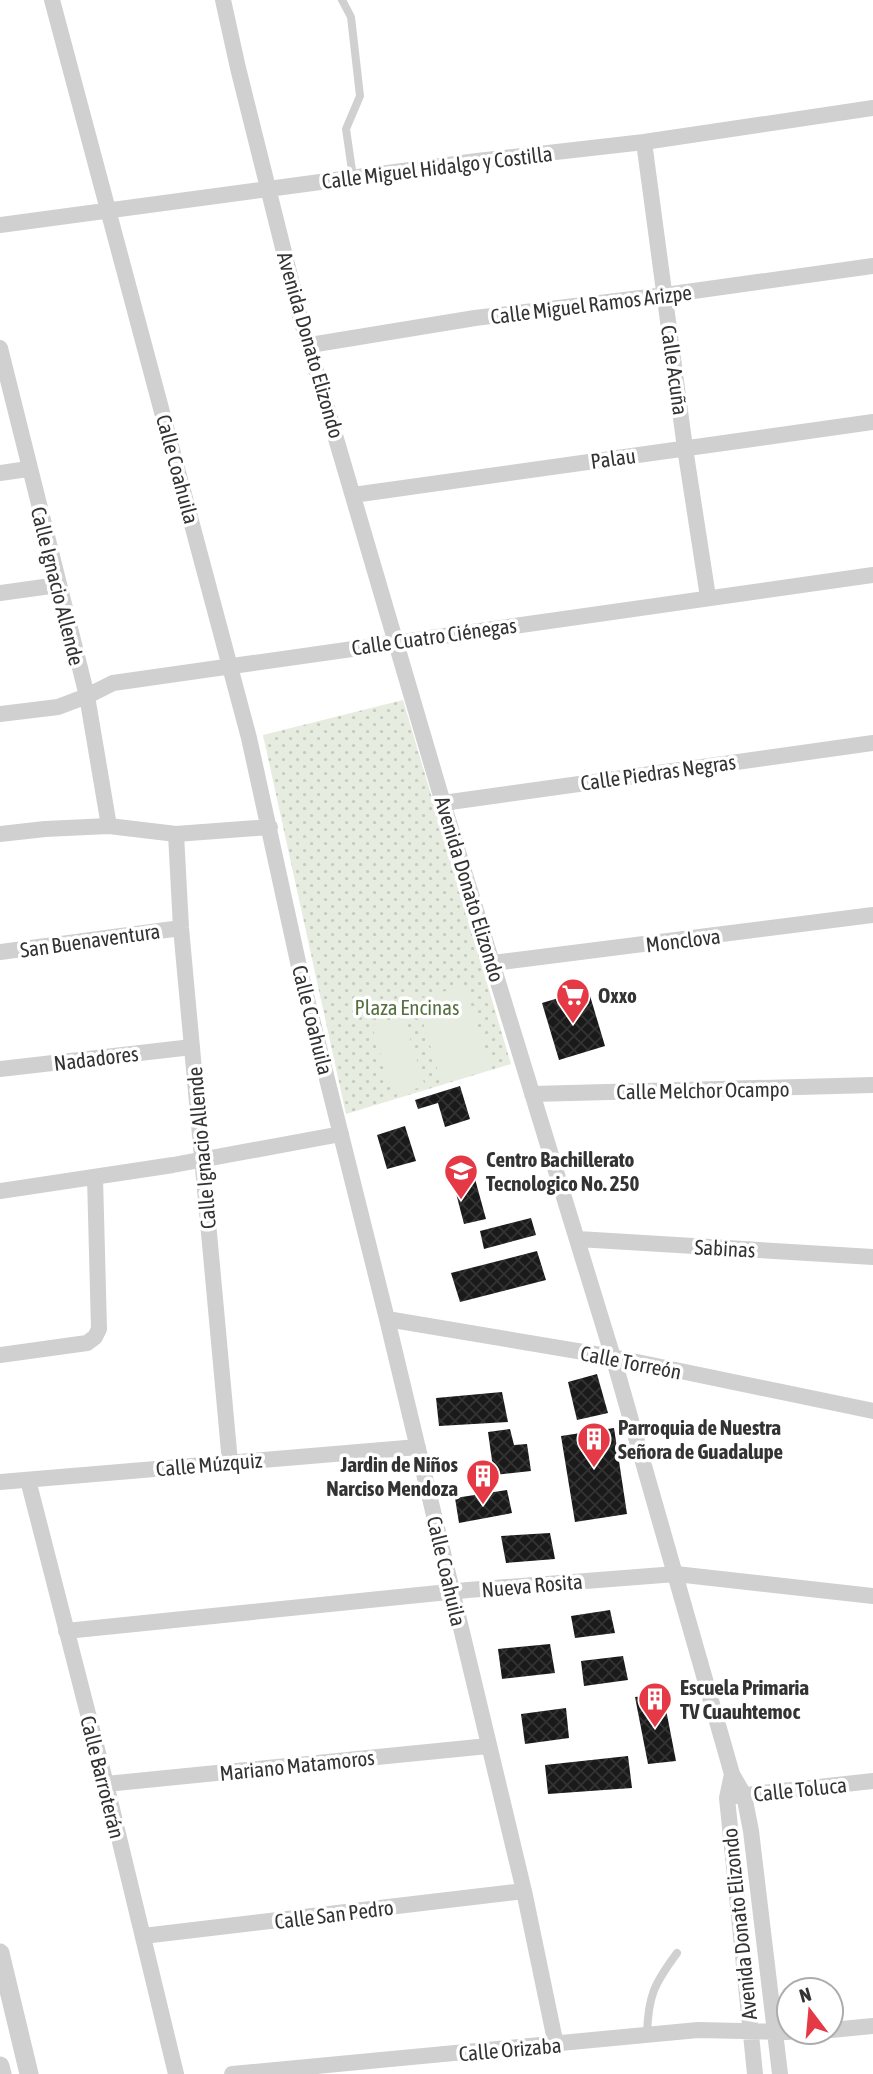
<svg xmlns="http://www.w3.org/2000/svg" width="873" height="2074" font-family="'Asap Condensed',sans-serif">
  <defs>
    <pattern id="park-dots" width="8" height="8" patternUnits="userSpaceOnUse" patternTransform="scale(1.75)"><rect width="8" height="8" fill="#e6ecdf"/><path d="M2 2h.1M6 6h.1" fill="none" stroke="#c6cbc0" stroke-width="1.8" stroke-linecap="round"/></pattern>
    <pattern id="building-cross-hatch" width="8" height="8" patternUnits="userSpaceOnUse" patternTransform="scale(1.75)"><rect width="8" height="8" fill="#1a1a1a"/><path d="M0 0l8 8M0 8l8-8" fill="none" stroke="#333"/></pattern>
  </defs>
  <rect width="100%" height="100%" fill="#fff"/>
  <path fill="url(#park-dots)" d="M403 700 511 1064 346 1114 263 735Z"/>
  <path fill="#e6ecdf" d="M465 985 491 1069 442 1084 416 1000Z
    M403 1016 425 1086 393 1095 372 1026Z"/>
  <path fill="url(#building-cross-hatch)" d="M588 989 605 1046 559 1060 542 1003Z
    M460 1086 470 1119 445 1127 438 1103 418 1109 415 1100Z
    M405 1126 416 1161 387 1169 377 1135Z
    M472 1168 486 1219 464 1224 451 1174Z
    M531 1218 536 1235 484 1249 480 1231Z
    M537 1251 546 1280 460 1302 451 1273Z
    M597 1374 608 1413 577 1420 568 1382Z
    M502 1392 508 1422 439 1426 436 1398Z
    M614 1428 627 1514 575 1522 561 1436Z
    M510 1429 514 1445 527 1444 531 1471 494 1475 488 1432Z
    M507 1490 512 1513 459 1523 455 1498Z
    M550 1533 555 1559 506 1563 501 1536Z
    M610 1610 615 1633 575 1638 571 1616Z
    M550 1644 555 1673 502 1679 498 1649Z
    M623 1656 628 1680 584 1686 581 1661Z
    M663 1694 676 1761 648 1764 635 1697Z
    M566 1708 569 1738 525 1744 521 1714Z
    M628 1756 632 1788 548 1794 545 1765Z"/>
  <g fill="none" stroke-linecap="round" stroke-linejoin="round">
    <path stroke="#d0d0d0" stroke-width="8" d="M342 0 351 17 360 96 346 129 353 177
      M647 2035C648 1996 654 1984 677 1953"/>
    <path stroke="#d0d0d0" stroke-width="16" d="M52 0 249 738 300 971 387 1319 524 1891 556 2045
      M223 0 238 68 300 316 443 803 613 1357 732 1774 744 1795 751 1831 780 2074
      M644 142 685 448 708 597
      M0 225 477 161 644 142 873 108
      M310 345 475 318 665 295 873 266
      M0 348 87 696 109 826
      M0 473 28 469
      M353 495 873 422
      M0 593 58 585
      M0 714 58 707 87 696 113 683 873 575
      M443 803 873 743
      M0 834 45 829 109 826 176 834 270 827
      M176 834 181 928 230 1462
      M0 952 181 928
      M493 963 873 915
      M0 1069 192 1047
      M532 1094 873 1085
      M0 1191 173 1165 341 1134
      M578 1239 873 1257
      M387 1319 613 1357 873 1411
      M0 1355 87 1343 95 1337 99 1329 95 1177
      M28 1480 106 1784 176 2074
      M0 1482 418 1447
      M66 1631 468 1590 676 1574 873 1596
      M732 1774 727 1798 755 2074
      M106 1784 488 1746
      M736 1796 873 1781
      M143 1936 524 1891
      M831 2030 873 2026
      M232 2074 698 2030 789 2032"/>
    <path stroke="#d0d0d0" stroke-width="19" d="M0 1953 29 2074
      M0 2066 2 2074"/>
  </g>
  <defs>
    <g id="supermarket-pin" transform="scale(1.75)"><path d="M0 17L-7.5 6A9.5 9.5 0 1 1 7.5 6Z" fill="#e63946" stroke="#fff"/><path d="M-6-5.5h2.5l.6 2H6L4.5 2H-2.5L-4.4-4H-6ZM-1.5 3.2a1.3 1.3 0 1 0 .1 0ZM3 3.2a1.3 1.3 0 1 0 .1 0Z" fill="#fff"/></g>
    <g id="school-pin" transform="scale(1.75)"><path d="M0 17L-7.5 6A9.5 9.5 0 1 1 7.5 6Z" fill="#e63946" stroke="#fff"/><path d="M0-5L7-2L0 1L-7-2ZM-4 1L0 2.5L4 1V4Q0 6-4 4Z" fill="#fff"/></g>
    <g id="building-pin" transform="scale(1.75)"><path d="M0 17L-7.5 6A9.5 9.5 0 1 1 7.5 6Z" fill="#e63946" stroke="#fff"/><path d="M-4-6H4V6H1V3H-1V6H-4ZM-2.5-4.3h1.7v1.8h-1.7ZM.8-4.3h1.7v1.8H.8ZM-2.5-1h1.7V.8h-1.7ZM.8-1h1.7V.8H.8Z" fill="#fff"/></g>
  </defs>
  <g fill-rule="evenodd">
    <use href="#supermarket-pin" x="573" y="995"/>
    <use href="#school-pin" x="461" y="1171"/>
    <use href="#building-pin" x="594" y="1439"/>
    <use href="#building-pin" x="483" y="1476"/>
    <use href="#building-pin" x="655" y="1699"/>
  </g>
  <g text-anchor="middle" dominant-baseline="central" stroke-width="7" stroke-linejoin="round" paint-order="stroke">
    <g font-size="21" fill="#333" stroke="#fff">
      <text transform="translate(437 167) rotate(-7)">Calle Miguel Hidalgo y Costilla</text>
      <text transform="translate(591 304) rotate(-7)">Calle Miguel Ramos Arizpe</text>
      <text transform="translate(311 345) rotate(74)">Avenida Donato Elizondo</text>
      <text transform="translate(675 370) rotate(82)">Calle Acuña</text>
      <text transform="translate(613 458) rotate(-8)">Palau</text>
      <text transform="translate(178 469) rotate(75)">Calle Coahuila</text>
      <text transform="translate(58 586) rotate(76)">Calle Ignacio Allende</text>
      <text transform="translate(434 636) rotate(-8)">Calle Cuatro Ciénegas</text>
      <text transform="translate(658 772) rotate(-8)">Calle Piedras Negras</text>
      <text transform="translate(470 889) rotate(73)">Avenida Donato Elizondo</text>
      <text transform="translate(90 940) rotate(-8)">San Buenaventura</text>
      <text transform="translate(683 940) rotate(-7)">Monclova</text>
      <text transform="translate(313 1020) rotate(76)">Calle Coahuila</text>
      <text transform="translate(96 1058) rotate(-7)">Nadadores</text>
      <text transform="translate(703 1090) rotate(-1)">Calle Melchor Ocampo</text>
      <text transform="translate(201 1148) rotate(-95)">Calle Ignacio Allende</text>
      <text transform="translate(725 1248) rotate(3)">Sabinas</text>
      <text transform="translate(631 1362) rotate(11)">Calle Torreón</text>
      <text transform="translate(209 1464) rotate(-5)">Calle Múzquiz</text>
      <text transform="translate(447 1571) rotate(77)">Calle Coahuila</text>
      <text transform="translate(532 1585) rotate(-5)">Nueva Rosita</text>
      <text transform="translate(297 1765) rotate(-6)">Mariano Matamoros</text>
      <text transform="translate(103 1777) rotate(76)">Calle Barroterán</text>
      <text transform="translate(800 1789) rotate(-6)">Calle Toluca</text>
      <text transform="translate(334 1914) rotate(-7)">Calle San Pedro</text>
      <text transform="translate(739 1924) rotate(-96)">Avenida Donato Elizondo</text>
      <text transform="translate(510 2049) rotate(-5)">Calle Orizaba</text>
    </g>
    <g font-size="21" font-weight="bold" fill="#333" stroke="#fff" text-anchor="start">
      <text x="598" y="995">Oxxo</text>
      <text x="486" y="1159">Centro Bachillerato<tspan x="486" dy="24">Tecnologico No. 250</tspan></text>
      <text x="618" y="1427">Parroquia de Nuestra<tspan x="618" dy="24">Señora de Guadalupe</tspan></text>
      <text x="458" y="1464" text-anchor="end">Jardin de Niños<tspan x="458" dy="24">Narciso Mendoza</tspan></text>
      <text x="680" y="1687">Escuela Primaria<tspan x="680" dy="24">TV Cuauhtemoc</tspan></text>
    </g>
    <g font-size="21" fill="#56703f" stroke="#fff">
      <text x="407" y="1007">Plaza Encinas</text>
    </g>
  </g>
  <g transform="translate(810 2011) rotate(344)"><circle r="33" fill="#ffffff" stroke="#adadad" stroke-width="2"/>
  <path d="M0-5L12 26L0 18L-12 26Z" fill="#e63946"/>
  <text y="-10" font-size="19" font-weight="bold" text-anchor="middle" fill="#333333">N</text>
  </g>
</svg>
